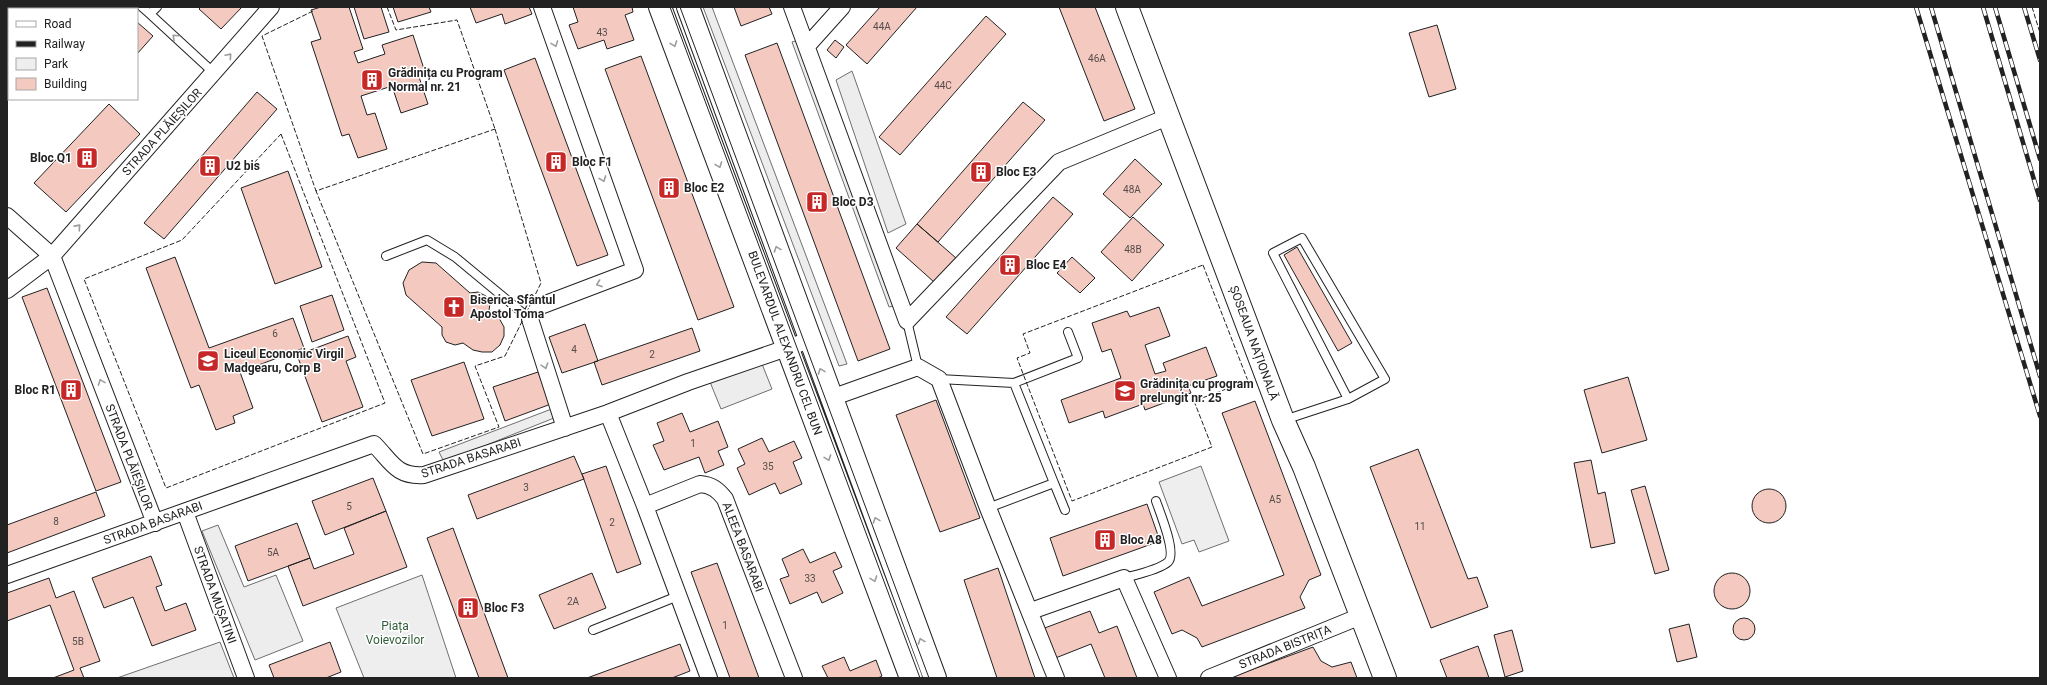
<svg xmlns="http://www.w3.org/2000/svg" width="2047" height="685" font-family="Roboto,sans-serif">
  <rect width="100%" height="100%" fill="#fff"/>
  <path fill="#eee" stroke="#6f6f6f" d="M1201 466 1229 541 1199 552 1194 540 1182 544 1159 482Z
    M422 575 456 678H364L336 608Z"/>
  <path fill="#ededed" stroke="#6f6f6f" d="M703 7H712L847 364 839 366Z
    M799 40 897 305 889 307 792 42Z
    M852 71 906 224 888 233 836 80Z
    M762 364 772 389 721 409 710 382Z
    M562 405 564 414 444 462 439 452Z
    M218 525 244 587 276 575 303 641 255 660 202 531Z
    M220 642 234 678H117Z"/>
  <path fill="#f3c9c0" stroke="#222" d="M78 7H120L123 9H80Z
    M201 7H242L221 29 199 9Z
    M321 7H349L363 49 354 52 358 63 385 54 382 45 413 35 425 72 418 74 428 104 401 113 392 86 361 96 367 115 375 113 387 149 358 158 349 134 342 136 311 42 321 39 311 10Z
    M354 7H381L389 32 364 39Z
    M393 7H429L431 12 398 22Z
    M470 7H529L532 14 505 24 502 14 476 23Z
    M573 7H632L633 12 625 15 634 40 607 49 604 40 578 49 569 25 578 22Z
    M734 7H769L772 14 741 26Z
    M880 7H917L867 64 846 45Z
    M1059 7H1095L1135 109 1104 121Z
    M986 16 1006 34 900 155 879 137Z
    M137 22 153 36 137 54Z
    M1437 25 1456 89 1429 97 1409 33Z
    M835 40 844 47 836 58 827 50Z
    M777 43 890 349 858 361 745 55Z
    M641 56 734 307 698 320 605 69Z
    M535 58 608 255 577 266 504 70Z
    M257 92 277 109 164 239 144 223Z
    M1023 102 1045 120 938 242 917 224Z
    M109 104 140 134 66 212 34 183Z
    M1135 159 1162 184 1130 218 1103 194Z
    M288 171 322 267 275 284 241 188Z
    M1053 197 1073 214 967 334 946 317Z
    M1133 217 1164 245 1132 281 1101 252Z
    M917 224 956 258 934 282 896 248Z
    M1297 247 1352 343 1338 351 1284 255Z
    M175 257 209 348 293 318 304 348 240 372 253 408 233 416 235 423 216 430 199 385 191 388 146 268Z
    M1072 257 1095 278 1080 293 1057 273Z
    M422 262 436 263 470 293 478 292 486 296 490 304 489 310 499 318 504 327V336L500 345 492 352H482L473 350 463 343 455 345 446 342 442 335V327L406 295 403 283 409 270Z
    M47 288 121 482 96 491 22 297Z
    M332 295 344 330 312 342 300 306Z
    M1159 307 1170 336 1145 345 1155 374 1166 371 1163 363 1206 347 1217 376 1188 386 1191 393 1145 410 1143 404 1105 418 1103 411 1069 423 1061 400 1121 378 1111 349 1102 352 1092 323 1127 311 1130 317Z
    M585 324 598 361 562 373 549 337Z
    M692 328 700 351 602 385 594 362Z
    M348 336 356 357 346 361 363 407 322 422 297 355Z
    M464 362 484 419 432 436 411 380Z
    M538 372 551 404 505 421 493 387Z
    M1628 377 1647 440 1602 453 1584 390Z
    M936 400 980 518 940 532 896 415Z
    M1255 401 1321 575 1309 580 1300 597 1305 608 1202 647 1197 638 1182 630 1172 634 1154 592 1189 577 1202 606 1284 575 1222 413Z
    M682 413 690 432 718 421 728 447 718 451 724 465 705 473 699 457 664 470 653 445 664 441 657 423Z
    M762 438 769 452 794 441 802 458 793 462 802 484 780 494 775 483 749 495 737 468 745 464 738 449Z
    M1418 449 1468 579 1477 577 1488 607 1431 628 1370 467Z
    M574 456 584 479 477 519 468 495Z
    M1591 460 1598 494 1605 492 1615 543 1591 548 1574 463Z
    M606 466 641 564 617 573 582 474Z
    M373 478 386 511 325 535 312 501Z
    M1645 486 1669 570 1655 574 1631 490Z
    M1752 506a17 17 0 1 1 34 0a17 17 0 1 1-34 0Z
    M96 492 105 516 7 553V525Z
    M1147 504 1160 541 1063 576 1050 538Z
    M386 511 407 567 303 606 288 566 310 558 314 569 354 554 344 528Z
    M297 523 310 558 248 581 235 546Z
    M453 528 508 678H479L427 538Z
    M803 549 810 563 835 552 842 567 833 571 843 593 822 603 817 592 790 604 780 579 789 576 782 559Z
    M151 556 162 585 156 587 165 611 186 603 196 630 152 646 133 597 104 608 92 578Z
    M717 563 759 678H730L691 572Z
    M998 568 1035 678H997L964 580Z
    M1714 591a18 18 0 1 1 36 0a18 18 0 1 1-36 0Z
    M592 573 606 608 554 629 539 595Z
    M49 578 56 598 74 591 100 661 80 668 84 678H53L74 670 50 605 7 621V593Z
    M1090 611 1099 633 1117 626 1137 678H1105L1091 644 1053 659 1042 629Z
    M1733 629a11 11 0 1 1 22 0a11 11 0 1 1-22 0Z
    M1689 624 1697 657 1677 662 1669 629Z
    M1512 630 1523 671 1505 677 1494 635Z
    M330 642 341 672 326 678H274L269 665Z
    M680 644 690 671 672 678H587Z
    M1478 646 1489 678H1447L1440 660Z
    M1313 647 1321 661 1332 667 1351 662 1357 678H1229Z
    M844 657 850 671 876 660 882 676 878 678H828L822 666Z"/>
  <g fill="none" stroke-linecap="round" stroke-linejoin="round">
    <g stroke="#222" stroke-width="10">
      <path id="lane" d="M142 7 150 14
        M157 7 150 14 214 73
        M386 256 427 240 455 257 530 319
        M907 321 918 367
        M939 379 1014 383 1054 483 988 508
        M1014 383 1078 358 1068 332
        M1284 420 1348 399 1385 379 1302 238 1273 253 1348 399
        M1054 483 1065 510
        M1124 578C1135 575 1159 570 1168 562 1177 553 1160 513 1156 501
        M593 630 678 596"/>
    </g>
    <g stroke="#222" stroke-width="18">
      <path id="street" d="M542 7 635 270 535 308 530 319 565 428
        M792 7 907 321 1059 162 1170 116
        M807 46 842 7
        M7 216 52 256 155 523
        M7 290 52 256 271 7
        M831 398 918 367 939 379 988 508 1056 678
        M608 413 645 506 709 678
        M645 506 700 484C712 485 718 490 725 499L794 678
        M185 512 246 678
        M7 575 374 444C391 461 396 477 424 475L608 413 688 382 810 340
        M1031 611 1124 578 1168 678
        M1209 678 1361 616"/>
    </g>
    <g stroke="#222" stroke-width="24">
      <path id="secondary" d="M660 7 911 678
        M688 7 935 678
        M1127 7 1283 420 1304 467 1385 678"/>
    </g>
    <use href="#lane" stroke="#fff" stroke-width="8"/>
    <use href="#street" stroke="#fff" stroke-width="16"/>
    <use href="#secondary" stroke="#fff" stroke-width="22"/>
    <path stroke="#222" stroke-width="1" d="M670 7 920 678
      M680 7 929 678"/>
    <g stroke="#222" stroke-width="4.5">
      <path id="rail" d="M1916 7 2040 416
        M1931 7 2040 376
        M1983 7 2040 200
        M1995 7 2040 159
        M2024 7 2040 60"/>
    </g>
    <use href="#rail" stroke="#fff" stroke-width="3" stroke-dasharray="9" stroke-linecap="butt"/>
    <path stroke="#222" stroke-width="1" stroke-dasharray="5 2" stroke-linecap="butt" d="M387 7 396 30 457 20 495 129 494 130
      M2032 7 2040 33
      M313 11 262 36 316 191 318 190
      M495 129 541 283 505 356 475 366 499 427 423 454 316 191Z
      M281 134 385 403 166 488 84 279 182 240Z
      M1203 265 1248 381 1194 401 1212 447 1072 501 1017 358 1030 353 1023 334Z"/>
  </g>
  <defs><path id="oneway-chevron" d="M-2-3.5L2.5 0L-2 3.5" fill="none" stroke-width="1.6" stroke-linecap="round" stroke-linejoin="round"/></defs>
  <g stroke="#9c9c9c">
    <use href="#oneway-chevron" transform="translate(175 37) rotate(-137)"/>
    <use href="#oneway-chevron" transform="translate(555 44) rotate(70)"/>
    <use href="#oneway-chevron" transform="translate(674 44) rotate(70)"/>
    <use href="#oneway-chevron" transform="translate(229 56) rotate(-49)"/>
    <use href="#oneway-chevron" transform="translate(719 165) rotate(70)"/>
    <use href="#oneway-chevron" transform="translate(603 179) rotate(70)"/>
    <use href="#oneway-chevron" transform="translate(78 227) rotate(-48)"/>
    <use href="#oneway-chevron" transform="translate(777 249) rotate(-110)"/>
    <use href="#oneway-chevron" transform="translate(599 284) rotate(160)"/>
    <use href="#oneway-chevron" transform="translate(545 366) rotate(72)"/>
    <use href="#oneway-chevron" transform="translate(821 371) rotate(-110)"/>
    <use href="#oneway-chevron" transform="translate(101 382) rotate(-111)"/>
    <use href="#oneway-chevron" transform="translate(828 458) rotate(70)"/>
    <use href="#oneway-chevron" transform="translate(876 520) rotate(-110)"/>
    <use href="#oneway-chevron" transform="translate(874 579) rotate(70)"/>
    <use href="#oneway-chevron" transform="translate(921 641) rotate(-110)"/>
  </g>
  <defs>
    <g id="building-square" transform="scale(1.15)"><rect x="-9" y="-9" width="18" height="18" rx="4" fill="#c62828" stroke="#fff"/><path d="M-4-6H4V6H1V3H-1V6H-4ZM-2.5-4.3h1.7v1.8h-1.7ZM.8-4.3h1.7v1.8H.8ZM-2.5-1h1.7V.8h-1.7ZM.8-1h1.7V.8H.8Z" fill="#fff"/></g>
    <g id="church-square" transform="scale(1.15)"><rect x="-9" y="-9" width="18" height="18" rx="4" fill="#c62828" stroke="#fff"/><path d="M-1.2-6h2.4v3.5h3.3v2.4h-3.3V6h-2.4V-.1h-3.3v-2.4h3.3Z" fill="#fff"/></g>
    <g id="school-square" transform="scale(1.15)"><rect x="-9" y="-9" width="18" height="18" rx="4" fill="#c62828" stroke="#fff"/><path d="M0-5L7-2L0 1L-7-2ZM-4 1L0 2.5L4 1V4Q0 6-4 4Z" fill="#fff"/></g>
  </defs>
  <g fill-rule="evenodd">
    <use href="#building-square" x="372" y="80"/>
    <use href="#building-square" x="87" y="158"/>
    <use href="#building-square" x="556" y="162"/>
    <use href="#building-square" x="210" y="166"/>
    <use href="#building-square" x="981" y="172"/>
    <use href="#building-square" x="669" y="188"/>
    <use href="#building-square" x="817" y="202"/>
    <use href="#building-square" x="1010" y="265"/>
    <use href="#church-square" x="454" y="307"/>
    <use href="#school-square" x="208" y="361"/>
    <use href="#building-square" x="71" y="390"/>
    <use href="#school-square" x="1125" y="391"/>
    <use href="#building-square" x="1105" y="540"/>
    <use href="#building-square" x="468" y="608"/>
  </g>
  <g text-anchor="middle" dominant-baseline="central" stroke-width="3" stroke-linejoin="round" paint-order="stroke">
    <g font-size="10" fill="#564c4a">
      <text x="882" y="26">44A</text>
      <text x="602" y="32">43</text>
      <text x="1097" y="58">46A</text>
      <text x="943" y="85">44C</text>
      <text x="1132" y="189">48A</text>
      <text x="1133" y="249">48B</text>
      <text x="275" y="333">6</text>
      <text x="574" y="349">4</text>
      <text x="652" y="354">2</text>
      <text x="693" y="443">1</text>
      <text x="768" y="466">35</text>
      <text x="526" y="487">3</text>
      <text x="1275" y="499">A5</text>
      <text x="349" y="506">5</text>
      <text x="56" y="521">8</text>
      <text x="612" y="522">2</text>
      <text x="1420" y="526">11</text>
      <text x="273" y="552">5A</text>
      <text x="810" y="578">33</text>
      <text x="573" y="601">2A</text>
      <text x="725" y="625">1</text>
      <text x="78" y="641">5B</text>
    </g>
    <g font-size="12" font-weight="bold" fill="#222" stroke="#fff" text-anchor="start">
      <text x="388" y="73">Grădinița cu Program<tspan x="388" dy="14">Normal nr. 21</tspan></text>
      <text x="72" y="158" text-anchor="end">Bloc Q1</text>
      <text x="572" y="162">Bloc F1</text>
      <text x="226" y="166">U2 bis</text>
      <text x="996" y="172">Bloc E3</text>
      <text x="684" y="188">Bloc E2</text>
      <text x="832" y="202">Bloc D3</text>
      <text x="1026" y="265">Bloc E4</text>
      <text x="470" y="300">Biserica Sfântul<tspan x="470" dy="14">Apostol Toma</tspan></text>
      <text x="224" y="354">Liceul Economic Virgil<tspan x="224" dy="14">Madgearu, Corp B</tspan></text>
      <text x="1140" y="384">Grădinița cu program<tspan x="1140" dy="14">prelungit nr. 25</tspan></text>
      <text x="56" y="390" text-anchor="end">Bloc R1</text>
      <text x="1120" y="540">Bloc A8</text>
      <text x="484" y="608">Bloc F3</text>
    </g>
    <g font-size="12" fill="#222" stroke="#fff">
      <text transform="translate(162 132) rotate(-48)">STRADA PLĂIEȘILOR</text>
      <text transform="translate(785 343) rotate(70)">BULEVARDUL ALEXANDRU CEL BUN</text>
      <text transform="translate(1254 343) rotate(70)">ȘOSEAUA NAȚIONALĂ</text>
      <text transform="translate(129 457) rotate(69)">STRADA PLĂIEȘILOR</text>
      <text transform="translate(471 458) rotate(-18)">STRADA BASARABI</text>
      <text transform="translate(153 523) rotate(-20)">STRADA BASARABI</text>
      <text transform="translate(743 547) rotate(69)">ALEEA BASARABI</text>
      <text transform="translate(215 595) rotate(70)">STRADA MUȘATINI</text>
      <text transform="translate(1285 647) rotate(-22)">STRADA BISTRIȚA</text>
    </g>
    <g font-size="12" fill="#2f5e38" stroke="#fff">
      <text x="395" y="626">Piața<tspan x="395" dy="14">Voievozilor</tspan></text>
    </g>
  </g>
  <rect width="2047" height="685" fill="none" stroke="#222222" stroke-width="16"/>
  <rect x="8" y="8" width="130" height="92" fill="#ffffff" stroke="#a7a7a7"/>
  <rect x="16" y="21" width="20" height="6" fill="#ffffff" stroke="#a7a7a7"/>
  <text x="44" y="28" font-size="12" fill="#222222">Road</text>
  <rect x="16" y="41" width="20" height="6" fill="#222222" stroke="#a7a7a7"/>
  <text x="44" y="48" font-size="12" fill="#222222">Railway</text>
  <rect x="16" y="58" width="20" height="12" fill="#eeeeee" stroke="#a7a7a7"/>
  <text x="44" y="68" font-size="12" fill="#222222">Park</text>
  <rect x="16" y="78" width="20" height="12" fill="#f3c9c0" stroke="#a7a7a7"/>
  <text x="44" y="88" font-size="12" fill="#222222">Building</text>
</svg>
